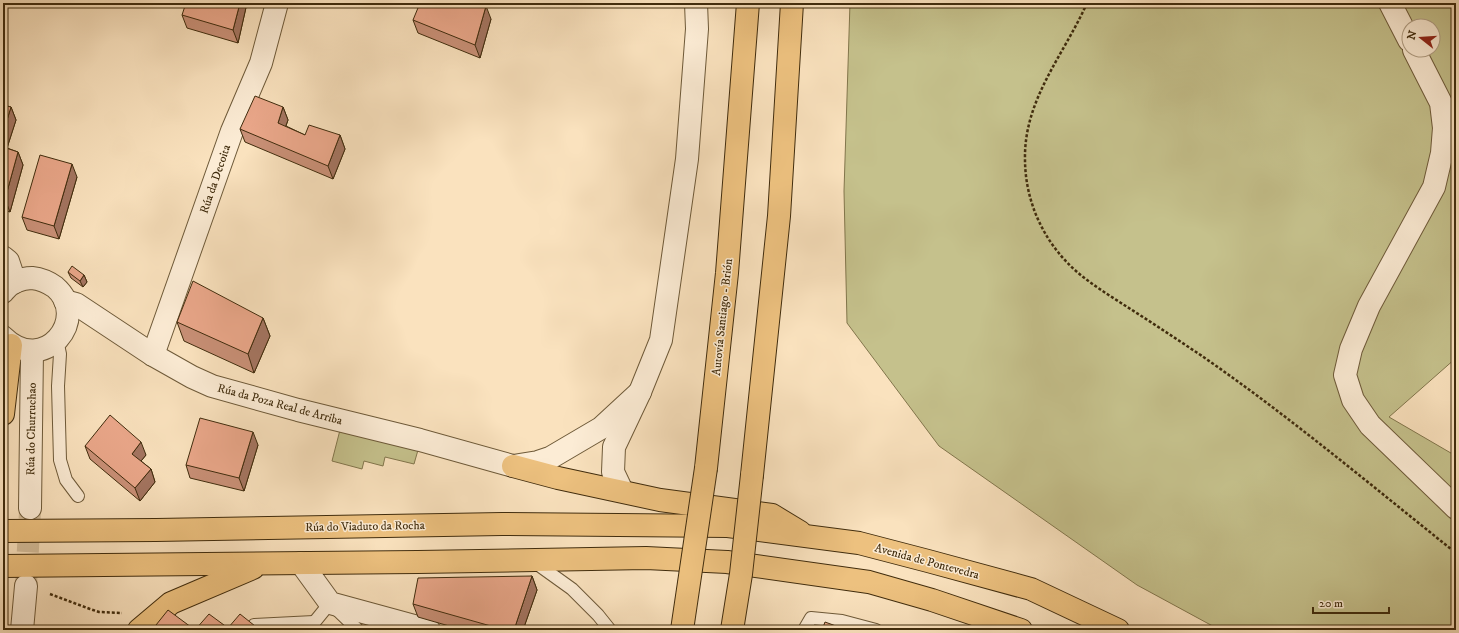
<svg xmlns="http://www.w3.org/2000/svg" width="1459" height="633" font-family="'IM FELL DW Pica',serif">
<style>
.green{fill:#c5c18c;stroke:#82764c;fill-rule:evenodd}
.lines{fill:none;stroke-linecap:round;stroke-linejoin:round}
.minor-tunnel{stroke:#d5be9b;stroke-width:22;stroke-dasharray:22 11;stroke-linecap:butt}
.service-casing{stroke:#6e5a39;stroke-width:14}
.minor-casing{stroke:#6e5a39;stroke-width:24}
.trunk-casing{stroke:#402c0d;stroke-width:24}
.motorway-casing{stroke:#402c0d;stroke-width:24}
.path{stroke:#402c0d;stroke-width:2.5;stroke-dasharray:3 2;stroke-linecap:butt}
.service{stroke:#fcecd5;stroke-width:12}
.minor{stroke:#fcecd5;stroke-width:22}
.trunk{stroke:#edc17f;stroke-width:22}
.motorway{stroke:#edc17f;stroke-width:22}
.motorway-bridge-casing{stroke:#402c0d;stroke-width:24;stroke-linecap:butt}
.motorway-bridge{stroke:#edc17f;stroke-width:22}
.wall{fill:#c99077;stroke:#402c0d}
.shaded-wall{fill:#a47561;stroke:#402c0d}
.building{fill:#eaa78a;stroke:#402c0d}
.labels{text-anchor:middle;stroke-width:3;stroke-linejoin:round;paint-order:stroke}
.street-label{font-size:12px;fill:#402c0d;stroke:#fcecd5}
</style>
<rect width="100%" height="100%" fill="#fae2be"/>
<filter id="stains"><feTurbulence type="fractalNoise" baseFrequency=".005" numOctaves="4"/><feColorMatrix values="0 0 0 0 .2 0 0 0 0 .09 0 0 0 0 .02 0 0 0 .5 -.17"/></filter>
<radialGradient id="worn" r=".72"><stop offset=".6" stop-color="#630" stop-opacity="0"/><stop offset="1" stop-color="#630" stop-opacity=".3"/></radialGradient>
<g class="green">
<path d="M 850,3 L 1456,3 L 1456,358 L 1389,417 L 1456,456 L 1456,630 L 1220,630 L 1137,585 L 939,446 L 847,323 L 844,191 ZM 1409,26 L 1433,26 L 1433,50 L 1409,50 Z"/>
<polygon points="340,430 418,450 414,464 385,457 383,466 364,461 362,469 332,461"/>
</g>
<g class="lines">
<polyline class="minor-tunnel" points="26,585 30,511"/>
<defs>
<g id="service">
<polyline points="57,340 60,354 58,386 60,460 66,480 78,496"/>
<polyline points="533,561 572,589 598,615 610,630"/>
<polyline points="254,625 314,622"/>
<polyline points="308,630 330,603 358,630"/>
<polyline points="804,630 811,618 842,621 876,630"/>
</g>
<g id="minor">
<polyline points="1390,3 1409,40"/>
<polyline points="1414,50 1441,103 1444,128 1442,153 1434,187 1369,306 1351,349 1345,375 1353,400 1370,425 1456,508"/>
<polyline points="3,257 8,261 15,282"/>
<path d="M 3,292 C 9,283 21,278 32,278 C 41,279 48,282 55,287 C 91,318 44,377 3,337"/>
<polyline points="65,301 76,304 153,355 192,377 212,386 298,410 420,440 513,466 538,462 550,458 601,428 640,392"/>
<polyline points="153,355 232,131 261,63 277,3"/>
<polyline points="622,491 613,472 614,447 640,392 661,340 687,159 697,29 696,3"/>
<polyline points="30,508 32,351"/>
<polyline points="301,563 330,603 429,630"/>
<polyline points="22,630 26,586"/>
</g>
<g id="trunk">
<polyline points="3,414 11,345"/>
<polyline points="513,466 558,478 660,500 772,515 800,532"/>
<polyline points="3,531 156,530 502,524 728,526 859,543 928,561 1031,589 1118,630"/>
<polyline points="3,566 418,562 646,558 727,562 869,582 932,600 1021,630"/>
<polyline points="139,630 171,603 253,568"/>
</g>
<g id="motorway">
<polyline points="706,468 727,273 748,3"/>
<polyline points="752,475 779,216 792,3"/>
</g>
</defs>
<use href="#service" class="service-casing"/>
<use href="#minor" class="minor-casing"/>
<use href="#trunk" class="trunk-casing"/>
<use href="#motorway" class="motorway-casing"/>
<g class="path">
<path d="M 1087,3 C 1064,55 1024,99 1025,159 C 1025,193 1037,226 1058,252 C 1075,274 1098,288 1121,303 C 1148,320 1175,338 1202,356 C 1290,417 1372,486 1456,553"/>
<polyline points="50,594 90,609 99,612 122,613"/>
</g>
<use href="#service" class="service"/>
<use href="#minor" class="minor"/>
<use href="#trunk" class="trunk"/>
<use href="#motorway" class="motorway"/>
<defs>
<g id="motorway-bridge">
<polyline points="682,630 706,468"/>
<polyline points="732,630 741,574 752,475"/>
</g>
</defs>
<use href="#motorway-bridge" class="motorway-bridge-casing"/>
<use href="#motorway-bridge" class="motorway-bridge"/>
</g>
<g class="wall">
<polygon points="247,3 238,43 187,28 182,15"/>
<polygon points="491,19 480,58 418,33 413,20"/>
<polygon points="3,105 11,107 16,120 7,148 18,152 23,165 10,212 3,210"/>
<polygon points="283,107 288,120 286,126 305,135 340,135 345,149 333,179 245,142 240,129"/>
<polygon points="77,177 59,239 27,230 22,217"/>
<polygon points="68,272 84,275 87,282 83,287 71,278"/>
<polygon points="263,318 270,336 254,373 184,341 177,322"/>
<polygon points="258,445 244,491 190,478 186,465"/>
<polygon points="85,446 146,455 141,461 151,469 155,482 140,501 90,459"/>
<polygon points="532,576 537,590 523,630 463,630 418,617 413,604"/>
</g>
<g class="shaded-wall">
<polygon points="240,3 247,3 238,43 233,30"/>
<polygon points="486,6 491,19 480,58 475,45"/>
<polygon points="11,107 16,120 4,157 3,153 3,133"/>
<polygon points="283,107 288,120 282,136 278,123"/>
<polygon points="340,135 345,149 333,179 328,166"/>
<polygon points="18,152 23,165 10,212 5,199"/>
<polygon points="72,164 77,177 59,239 54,226"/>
<polygon points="84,275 87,282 83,287 80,281"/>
<polygon points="263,318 270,336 254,373 248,354"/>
<polygon points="253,432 258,445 244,491 239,478"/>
<polygon points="141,442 146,455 136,467 132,454"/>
<polygon points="151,469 155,482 140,501 135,488"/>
<polygon points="532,576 537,590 523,630 514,630"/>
</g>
<g class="building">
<polygon points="186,3 240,3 233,30 182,15"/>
<polygon points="420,3 478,3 486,6 475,45 413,20"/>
<polygon points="255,96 283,107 278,123 305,135 309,125 340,135 328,166 240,129"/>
<polygon points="3,105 11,107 3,133"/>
<polygon points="3,147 18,152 5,199 3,198"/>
<polygon points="40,155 72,164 54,226 22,217"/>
<polygon points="72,266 84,275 80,281 68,272"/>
<polygon points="193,281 263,318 248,354 177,322"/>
<polygon points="110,415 141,442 132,454 151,469 135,488 85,446"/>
<polygon points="200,418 253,432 239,478 186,465"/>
<polygon points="532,576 514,630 505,630 413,604 418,578"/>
<polygon points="168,610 195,630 152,630"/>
<polygon points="209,614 228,628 240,614 260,630 195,630"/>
<polygon points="825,622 847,630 822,630"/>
</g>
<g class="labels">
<g class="street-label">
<text transform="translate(215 179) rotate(-71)" y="4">Rúa da Decoita</text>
<text transform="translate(722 317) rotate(-84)" y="4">Autovía Santiago - Brión</text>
<text transform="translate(280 404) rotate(15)" y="4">Rúa da Poza Real de Arriba</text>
<text transform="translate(31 429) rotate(-89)" y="4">Rúa do Churruchao</text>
<text transform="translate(365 526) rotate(-1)" y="4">Rúa do Viaduto da Rocha</text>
<text transform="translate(927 561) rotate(15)" y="4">Avenida de Pontevedra</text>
</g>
</g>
<rect width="1459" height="633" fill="none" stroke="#fae2be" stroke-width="16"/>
<rect x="4" y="4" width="1451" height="625" fill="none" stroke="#402c0d" stroke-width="2"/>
<rect x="8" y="8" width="1443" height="617" fill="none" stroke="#402c0d"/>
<g transform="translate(1421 38) rotate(287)"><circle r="19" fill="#fcecd5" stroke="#b19f85"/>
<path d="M0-3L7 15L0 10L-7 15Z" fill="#8f2418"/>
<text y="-6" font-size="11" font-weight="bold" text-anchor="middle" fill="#402c0d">N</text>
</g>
<path d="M1313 607v6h76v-6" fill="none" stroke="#402c0d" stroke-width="2"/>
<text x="1319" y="607" font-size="12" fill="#402c0d" stroke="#fcecd5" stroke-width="3" paint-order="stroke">20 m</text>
<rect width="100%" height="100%" filter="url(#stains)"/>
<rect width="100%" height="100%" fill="url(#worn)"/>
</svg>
